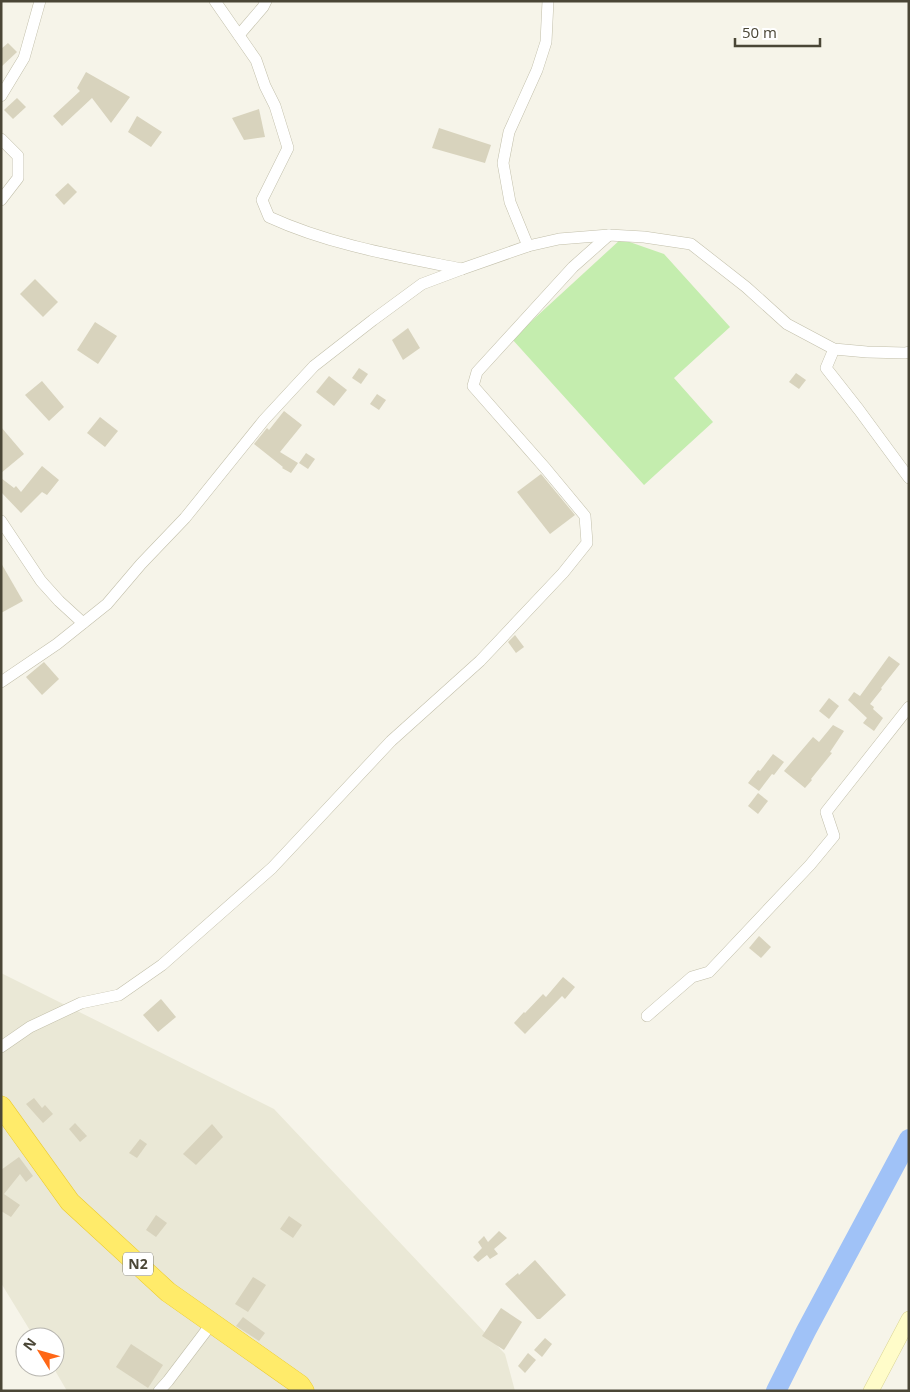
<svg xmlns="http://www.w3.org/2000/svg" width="910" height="1392" font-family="'Open Sans',sans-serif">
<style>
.residential{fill:#eae8d6}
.green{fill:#c4edae}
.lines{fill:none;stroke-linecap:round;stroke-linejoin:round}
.river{stroke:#a0c2f7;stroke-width:20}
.building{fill:#d8d3bd}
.street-casing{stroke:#c2bfaa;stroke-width:12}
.secondary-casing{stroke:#dad594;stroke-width:16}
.highway-casing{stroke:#eccb2d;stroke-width:21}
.street{stroke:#fff;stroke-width:11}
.secondary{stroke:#fffcc9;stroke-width:15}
.highway{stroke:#ffeb6a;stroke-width:20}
.labels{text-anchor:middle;stroke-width:5;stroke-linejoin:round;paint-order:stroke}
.shield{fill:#fff;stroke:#807e72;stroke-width:1}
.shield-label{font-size:14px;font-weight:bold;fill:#4a4636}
</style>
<rect width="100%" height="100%" fill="#f6f4e9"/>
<polygon class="residential" points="1,973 274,1109 505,1354 515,1391 67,1391 53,1367 55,1367 55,1337 34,1337 1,1283"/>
<polygon class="green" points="621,239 664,254 730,327 674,378 713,422 644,485 512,339"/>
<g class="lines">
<polyline class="river" points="776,1391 806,1331 909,1139"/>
</g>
<g class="building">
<polygon points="8,43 17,52 1,67 1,49"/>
<polygon points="86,72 130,97 111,123 92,98 62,126 53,116 80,91 77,88"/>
<polygon points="17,98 26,107 13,119 4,110"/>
<polygon points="259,109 265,137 244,140 232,118"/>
<polygon points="137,116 162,132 151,147 128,132"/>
<polygon points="439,128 491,145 485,163 432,148"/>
<polygon points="68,183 77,192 64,205 55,195"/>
<polygon points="35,279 58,302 43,317 20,294"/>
<polygon points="95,322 117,336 98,364 77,350"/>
<polygon points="408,328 420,348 403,360 392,340"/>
<polygon points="359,368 368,374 361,384 352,378"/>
<polygon points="796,373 806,380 799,389 789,382"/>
<polygon points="329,376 347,390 334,406 316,392"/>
<polygon points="42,381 64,407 49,421 25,395"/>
<polygon points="377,394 386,400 379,410 370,404"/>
<polygon points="284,411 302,425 280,452 298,463 291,473 282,468 283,467 254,444 267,428 269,430"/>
<polygon points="100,417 118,431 105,447 87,433"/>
<polygon points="1,427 24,454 1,473"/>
<polygon points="306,453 315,459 308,469 299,463"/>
<polygon points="42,466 59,480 47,495 42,492 21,513 1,492 1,478 14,488 16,486 21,492"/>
<polygon points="541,474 575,515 550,534 517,492"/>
<polygon points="1,563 23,601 1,613"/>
<polygon points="515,635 524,647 516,653 508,642"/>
<polygon points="889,656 900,664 881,688 882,689 870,704 874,707 873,709 883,718 874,731 863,723 867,718 848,700 854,692 860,696"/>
<polygon points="44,662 59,679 42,695 26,677"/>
<polygon points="829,698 839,706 829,719 819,711"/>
<polygon points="833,725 844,731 830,752 832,753 811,779 812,780 805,788 784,771 813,737 819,742"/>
<polygon points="773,754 784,762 774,775 772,774 759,791 748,783 758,770 760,771"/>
<polygon points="758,793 768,801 758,814 748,806"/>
<polygon points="759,936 771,947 761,958 749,948"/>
<polygon points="563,977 575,987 565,999 562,996 525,1034 514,1023 524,1012 525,1013 543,994 546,997"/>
<polygon points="161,999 176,1017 158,1032 143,1015"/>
<polygon points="34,1098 42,1108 45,1105 53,1114 43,1123 26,1104"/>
<polygon points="75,1123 87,1136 80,1142 69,1129"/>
<polygon points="212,1124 223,1137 196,1165 183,1154"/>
<polygon points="140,1139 147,1144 137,1158 129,1153"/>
<polygon points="19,1157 33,1176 26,1182 20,1174 4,1194 20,1205 11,1217 1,1211 1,1170"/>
<polygon points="156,1215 167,1223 156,1237 146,1230"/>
<polygon points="289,1216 302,1225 293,1238 280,1229"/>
<polygon points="499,1231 507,1238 494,1249 498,1254 490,1259 487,1255 478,1262 473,1257 482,1248 478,1242 484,1236 488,1242"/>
<polygon points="535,1260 566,1295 540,1319 537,1319 505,1284 518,1273 519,1275"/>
<polygon points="253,1277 266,1285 248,1312 235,1304"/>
<polygon points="501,1308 522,1322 504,1350 482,1336"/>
<polygon points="243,1317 265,1333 259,1341 236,1326"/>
<polygon points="545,1338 552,1344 542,1357 534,1350"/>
<polygon points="131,1344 163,1365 148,1388 116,1367"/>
<polygon points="528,1353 536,1360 525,1373 518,1366"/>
</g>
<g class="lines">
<defs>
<g id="street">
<path d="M 215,1 L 256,60 L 265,86 L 275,106 L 288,148 L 262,200 L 269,217 C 330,245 397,256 462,269"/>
<polyline points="239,35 263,7 266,1"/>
<polyline points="1,96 24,58 40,1"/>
<polyline points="1,139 18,156 18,178 1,200"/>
<polyline points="528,246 510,202 503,163 509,132 537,70 546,42 548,1"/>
<polyline points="834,349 826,368 859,410 909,478"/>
<polyline points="1,521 41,581 59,601 83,623"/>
<polyline points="1,682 57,644 107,604 141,564 185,518 264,420 314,366 373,320 422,284 462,269 528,246 559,239 609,235 644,237 691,244 746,287 787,324 834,349 867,352 905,353 909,352"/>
<polyline points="647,1016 692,977 709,972 810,865 834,836 826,812 909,707"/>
<polyline points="1,1047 30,1027 81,1003 119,995 162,965 272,868 391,741 480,661 563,573 587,543 585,516 546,469 473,386 477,372 573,267 609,235"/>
<polyline points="159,1391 168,1381 212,1323"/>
</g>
<polyline id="secondary" points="871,1391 909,1319"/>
<polyline id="highway" points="1,1106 70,1202 168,1292 300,1385 304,1391"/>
</defs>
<use href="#street" class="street-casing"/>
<use href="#secondary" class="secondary-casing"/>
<use href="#highway" class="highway-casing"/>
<use href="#street" class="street"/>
<use href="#secondary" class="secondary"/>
<use href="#highway" class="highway"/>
</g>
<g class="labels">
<rect class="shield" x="123" y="1252.5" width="30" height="23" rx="4"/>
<g class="shield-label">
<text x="138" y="1269">N2</text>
</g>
</g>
<rect width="910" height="1392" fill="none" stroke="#4a4636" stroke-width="5"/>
<g transform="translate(40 1352) rotate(307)"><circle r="24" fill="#ffffff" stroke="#b7b5af"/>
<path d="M0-4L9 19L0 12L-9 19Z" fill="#ff6716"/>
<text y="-8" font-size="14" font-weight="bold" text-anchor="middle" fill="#4a4636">N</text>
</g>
<path d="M735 38v8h85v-8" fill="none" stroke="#4a4636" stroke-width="2.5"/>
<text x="742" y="38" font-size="15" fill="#4a4636" stroke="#ffffff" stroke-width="4" paint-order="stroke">50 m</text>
</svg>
